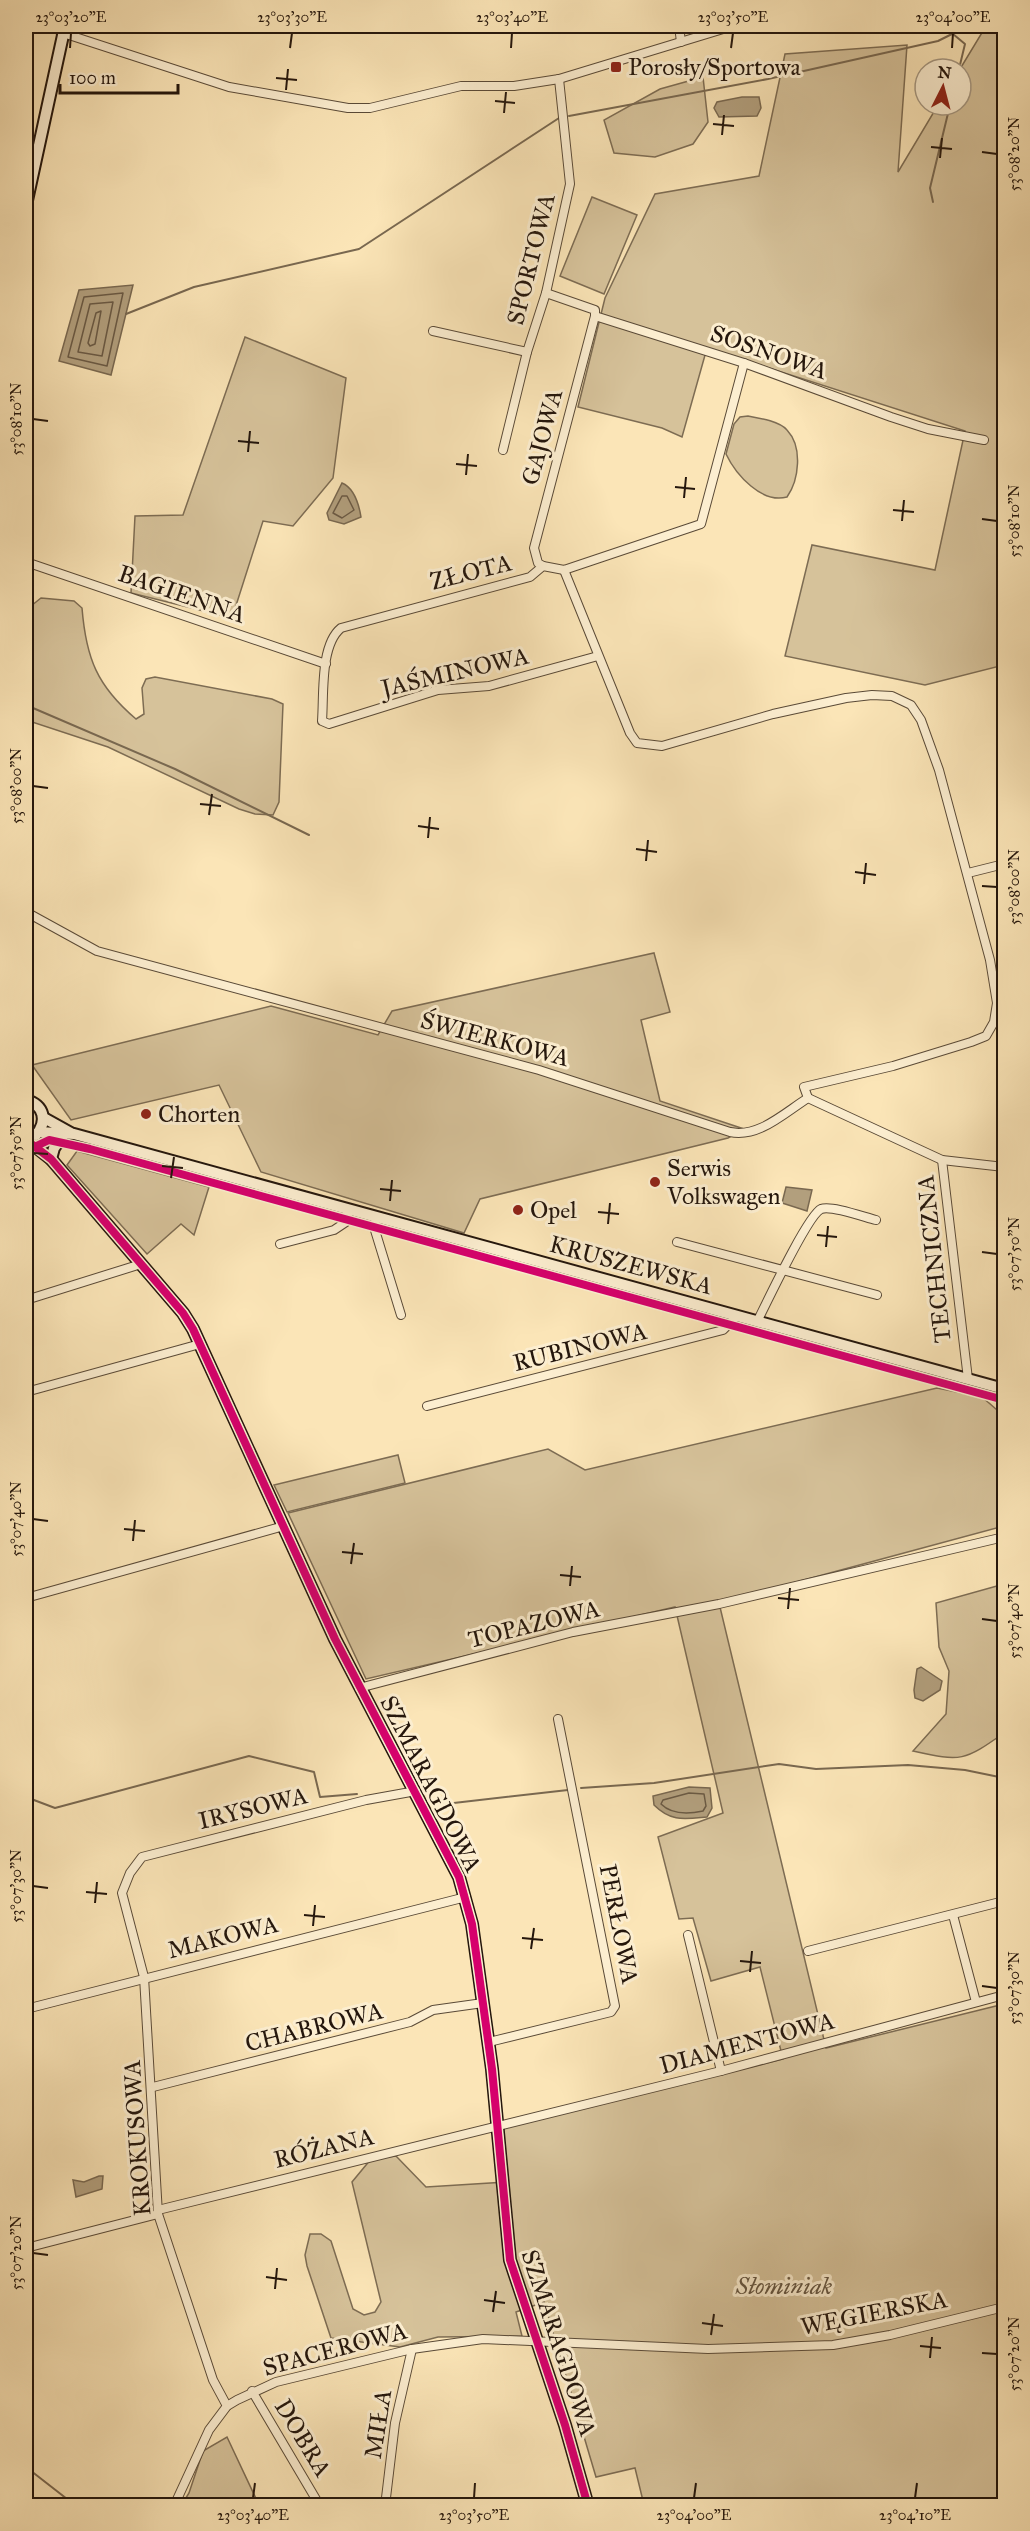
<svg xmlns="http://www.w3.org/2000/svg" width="1030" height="2531" font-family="'IM FELL Great Primer',serif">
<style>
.green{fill:#d6c29a;stroke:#7d6c53;stroke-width:1.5}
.water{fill:#b29f7d;stroke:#796850;stroke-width:1.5}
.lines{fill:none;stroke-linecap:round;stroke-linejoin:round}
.shore{stroke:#6b5a44;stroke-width:1.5}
.stream{stroke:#796850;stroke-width:2}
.street-casing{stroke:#5a4a37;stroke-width:10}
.secondary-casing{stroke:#24160c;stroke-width:14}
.street{stroke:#fceed0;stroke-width:8}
.secondary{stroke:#fceed0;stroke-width:10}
.cycleway-casing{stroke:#fceed0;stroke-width:11}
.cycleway{stroke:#d6006c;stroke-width:8}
.ticks{fill:none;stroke:#24160c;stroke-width:2}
.poi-dot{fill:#8f2418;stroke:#fceed0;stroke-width:2}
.labels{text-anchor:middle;stroke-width:6;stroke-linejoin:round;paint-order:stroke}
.poi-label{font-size:24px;fill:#24160c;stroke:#fceed0;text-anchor:start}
.street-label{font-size:24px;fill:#24160c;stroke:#fceed0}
.park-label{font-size:24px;font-style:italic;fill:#62523e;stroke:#fceed0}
.neatline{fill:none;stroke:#24160c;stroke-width:2}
.ticks-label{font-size:15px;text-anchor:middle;fill:#24160c}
</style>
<rect width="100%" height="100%" fill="#fbe5b7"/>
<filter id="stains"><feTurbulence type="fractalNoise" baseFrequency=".00333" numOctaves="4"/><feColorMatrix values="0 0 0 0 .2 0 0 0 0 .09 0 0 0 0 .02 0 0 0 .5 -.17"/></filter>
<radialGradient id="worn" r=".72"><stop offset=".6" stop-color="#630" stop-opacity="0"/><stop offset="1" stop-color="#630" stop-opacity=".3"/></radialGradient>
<g class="green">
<polygon points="986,26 1004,26 1004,665 925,685 785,656 812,545 935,570 965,431 707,348 682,437 662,428 578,407 605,298 655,194 759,176 785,54 907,45 898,172 938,105 961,105 960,69"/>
<polygon points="703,77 708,122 693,144 655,157 614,153 604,120 660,89"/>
<polygon points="592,197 637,215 604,294 560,276"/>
<polygon points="245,337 346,378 333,478 293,526 263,521 232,618 131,593 135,516 183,515"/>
<path d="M 748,416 C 759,418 779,421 787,430 C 803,447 799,480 787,497 C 762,504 736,475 726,454 L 734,424 L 740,417 Z"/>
<path d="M 41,598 L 74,601 L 82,608 C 86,658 97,686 136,719 L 144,714 L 142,688 L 146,679 L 155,677 L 272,699 L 283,704 L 279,802 L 273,815 L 255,814 L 239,809 L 108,747 L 26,720 L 26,610 Z"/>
<polygon points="654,953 670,1012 641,1020 660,1101 744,1129 728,1138 480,1199 464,1233 261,1172 219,1085 71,1120 32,1065 271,1006 378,1035 392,1011"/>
<polygon points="77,1151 209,1187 194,1235 181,1224 147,1254 67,1165"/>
<polygon points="937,1388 982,1397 1004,1416 1004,1526 719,1603 826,2048 1004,2004 1004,2505 644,2505 635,2468 596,2477 544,2302 516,2312 522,2336 438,2337 400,2347 331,2338 307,2266 305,2255 310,2234 321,2234 331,2241 353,2309 364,2315 375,2312 381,2302 352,2182 371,2159 396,2156 426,2187 506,2182 502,2128 783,2059 760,1967 711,1981 693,1918 679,1919 658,1837 723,1813 675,1607 366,1679 288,1513 548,1449 585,1470"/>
<polygon points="398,1455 405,1483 287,1512 274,1485"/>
<path d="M 1004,1584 L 1004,1733 C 964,1761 962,1762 913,1751 L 946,1714 L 949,1671 L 939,1647 L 936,1603 Z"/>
<polygon points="227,2437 259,2505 181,2506 189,2493 203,2451"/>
</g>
<g class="water">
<polygon points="742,97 759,97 761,108 757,116 719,117 714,108 717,102"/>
<polygon points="133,285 111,375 59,361 79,290"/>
<path d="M 342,483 C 354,488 359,505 361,517 L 344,524 L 329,520 L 327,513 Z"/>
<polygon points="786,1187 812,1190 807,1211 782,1203"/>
<polygon points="921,1667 942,1681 940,1690 923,1701 915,1698 914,1690 917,1669"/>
<path d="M 689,1787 L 710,1788 L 712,1808 L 707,1817 C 684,1819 671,1822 654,1805 L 653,1796 Z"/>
<polygon points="99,2176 103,2176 102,2189 76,2197 73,2180 84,2182"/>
</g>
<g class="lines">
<g class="shore">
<polygon points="123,293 107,366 68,357 84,297"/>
<polygon points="113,302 102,356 78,352 90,304"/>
<polygon points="101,311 95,344 90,346 88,343 96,313"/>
<polygon points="342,496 347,496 354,510 342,518 333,513"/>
<path d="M 689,1793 L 704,1794 L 706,1806 L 703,1811 C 689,1814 672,1815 661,1804 L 663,1800 Z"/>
</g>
<g class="stream">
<polyline points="953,34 965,44 959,69"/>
<polyline points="569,116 768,79 938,41 968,26"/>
<polyline points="933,202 930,188 950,105"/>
<polyline points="126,314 194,287 359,249 559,118"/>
<polyline points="26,705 175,769 309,835"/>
<polyline points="581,1788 654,1783 779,1764 816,1769 908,1765 965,1770 1004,1778"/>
<polyline points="26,1797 55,1808 249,1756 314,1772 320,1797 357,1794"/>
<polyline points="433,1802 445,1804 568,1790"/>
<polyline points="26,2467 76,2506"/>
</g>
<defs>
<g id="street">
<polyline points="50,26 69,35 229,87 348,108 370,108 461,86 514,86 559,79 733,26"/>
<polyline points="679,26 681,42"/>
<polyline points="546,293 595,310 595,316 744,363 891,417 928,429 984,440"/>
<polyline points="433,331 527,352 546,293 570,184 559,79"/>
<polyline points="503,450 527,352"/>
<polyline points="26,562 326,664"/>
<polyline points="543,566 538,563 534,548 595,316"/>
<polyline points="564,570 630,733 637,743 662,746 773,714 846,698 872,695 892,696 911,705 921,720 939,770 990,960 997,1003 994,1022 986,1036 971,1042 893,1066 804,1087 808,1098"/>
<path d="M 598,656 L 489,686 L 438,690 L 329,724 L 322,721 C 324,694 320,645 341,628 L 530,577 L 543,566 L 564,570 L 701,524 L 744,363"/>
<polyline points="968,873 1004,864"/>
<path d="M 26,912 L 97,951 L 539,1070 L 730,1132 C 759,1138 784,1113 808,1098 L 942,1160 L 1004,1167"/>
<polyline points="942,1160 968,1379"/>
<polyline points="376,1218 374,1227 401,1315"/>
<polyline points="677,1242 877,1295"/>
<polyline points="280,1244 334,1230 346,1222 349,1210"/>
<polyline points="26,1300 141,1264"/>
<path d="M 757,1322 C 766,1304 808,1215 821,1209 C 831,1205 864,1217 876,1220"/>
<polyline points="26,1392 200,1344"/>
<polyline points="427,1406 723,1330 737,1316"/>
<polyline points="26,1598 284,1526"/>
<polyline points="359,1688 573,1632 719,1604 1004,1537"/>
<polyline points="953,1915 976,2002"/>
<polyline points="688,1935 721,2071"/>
<polyline points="808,1951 1004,1901"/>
<polyline points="26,2009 466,1897"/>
<polyline points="489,2042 611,2012 615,2006 558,1719"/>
<polyline points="153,2087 410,2022 433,2010 483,2003"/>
<polyline points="158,2210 721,2071 1004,1995"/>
<polyline points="26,2248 158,2214"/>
<polyline points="252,2391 320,2506"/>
<polyline points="227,2406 213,2380 158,2214 144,1977 122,1893 130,1873 142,1857 366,1800 416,1791"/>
<polyline points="174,2506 209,2430 227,2406 237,2400 276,2382 412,2349 483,2339 708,2349 833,2345 890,2335 1004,2307"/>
<polyline points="385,2506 395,2423 412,2349"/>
</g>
<g id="secondary">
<polyline points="26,205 65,26"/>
<path d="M 26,1100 C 44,1105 48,1121 36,1135"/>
<polyline points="44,1118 71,1133"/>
<polyline points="39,1132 74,1134 1004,1389"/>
<polyline points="27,1140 51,1159 183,1313 193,1329 335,1639 459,1877 472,1924 492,2069 510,2260 565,2425 588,2506"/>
<polyline points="51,1159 54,1148 64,1134"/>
</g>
</defs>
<use href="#street" class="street-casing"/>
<use href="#secondary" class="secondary-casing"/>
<use href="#street" class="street"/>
<use href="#secondary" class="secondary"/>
<defs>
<g id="cycleway">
<polyline points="26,1140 51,1159 183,1313 193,1329 335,1639 459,1877 472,1924 492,2069 510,2260 565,2425 588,2506"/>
<polyline points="28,1150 49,1140 90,1149 1004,1400"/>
</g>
</defs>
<use href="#cycleway" class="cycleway-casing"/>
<use href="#cycleway" class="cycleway"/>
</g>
<path class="ticks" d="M 70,48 L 71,33M 290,48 L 292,33M 511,48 L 512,33M 731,48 L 733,33M 952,48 L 953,33M 276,78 L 297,80M 286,90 L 288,69M 495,101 L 515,103M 504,113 L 506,92M 713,124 L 734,126M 722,135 L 724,115M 931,147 L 952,149M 982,152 L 997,154M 940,158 L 942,138M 33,419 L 48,421M 238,441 L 259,443M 248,452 L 250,431M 456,464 L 477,466M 466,475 L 468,454M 675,487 L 695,489M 684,498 L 686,477M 893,510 L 914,512M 982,519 L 997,521M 902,521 L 904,500M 33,786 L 48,788M 200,804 L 221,806M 209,815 L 212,794M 418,826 L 439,829M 428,838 L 430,817M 636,849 L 657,852M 646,861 L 648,840M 855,872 L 876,875M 864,884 L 866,863M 982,886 L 997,887M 33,1153 L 48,1154M 162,1166 L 183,1168M 171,1178 L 174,1157M 380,1189 L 401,1191M 390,1201 L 392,1180M 598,1212 L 619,1214M 608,1224 L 610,1203M 817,1235 L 837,1237M 826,1247 L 828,1226M 982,1252 L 997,1254M 33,1519 L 48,1521M 124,1529 L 145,1531M 133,1541 L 135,1520M 342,1552 L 363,1554M 351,1564 L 354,1543M 560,1575 L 581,1577M 570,1586 L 572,1566M 778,1598 L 799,1600M 788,1609 L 790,1588M 982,1619 L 997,1621M 33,1886 L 48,1888M 86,1892 L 107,1894M 95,1903 L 97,1882M 304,1915 L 325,1917M 313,1926 L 315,1905M 522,1938 L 543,1940M 531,1949 L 534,1928M 740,1961 L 761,1963M 750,1972 L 752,1951M 982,1986 L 997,1988M 33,2253 L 48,2255M 266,2277 L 287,2280M 275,2289 L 277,2268M 484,2300 L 505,2303M 493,2312 L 496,2291M 702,2323 L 723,2326M 711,2335 L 714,2314M 920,2346 L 941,2348M 982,2353 L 997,2354M 930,2358 L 932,2337M 253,2498 L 255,2483M 474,2498 L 475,2483M 694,2498 L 696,2483M 915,2498 L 917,2483"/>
<g class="poi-dot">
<rect x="610" y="61" width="12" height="12" rx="3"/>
<circle cx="146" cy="1114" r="6"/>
<circle cx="655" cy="1182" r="6"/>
<circle cx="518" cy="1210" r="6"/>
</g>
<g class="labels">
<g class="poi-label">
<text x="628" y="75">Porosły/Sportowa</text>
<text x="158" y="1122">Chorten</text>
<text x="667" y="1176">Serwis<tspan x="667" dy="28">Volkswagen</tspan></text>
<text x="530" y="1218">Opel</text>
</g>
<g class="street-label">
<text transform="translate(531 259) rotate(-76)" y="8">SPORTOWA</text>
<text transform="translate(769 352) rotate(19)" y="8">SOSNOWA</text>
<text transform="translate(542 437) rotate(-75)" y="8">GAJOWA</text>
<text transform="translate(471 572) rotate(-14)" y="8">ZŁOTA</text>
<text transform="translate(182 594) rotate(19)" y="8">BAGIENNA</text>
<text transform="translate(455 672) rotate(-13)" y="8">JAŚMINOWA</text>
<text transform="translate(495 1039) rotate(15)" y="8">ŚWIERKOWA</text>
<text transform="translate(934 1259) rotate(-96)" y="8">TECHNICZNA</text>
<text transform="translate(631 1265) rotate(15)" y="8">KRUSZEWSKA</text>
<text transform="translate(580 1347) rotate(-14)" y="8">RUBINOWA</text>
<text transform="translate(534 1624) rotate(-14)" y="8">TOPAZOWA</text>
<text transform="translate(431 1784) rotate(63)" y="8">SZMARAGDOWA</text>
<text transform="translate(253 1808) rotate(-14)" y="8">IRYSOWA</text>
<text transform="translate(619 1924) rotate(79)" y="8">PERŁOWA</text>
<text transform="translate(223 1937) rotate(-14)" y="8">MAKOWA</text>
<text transform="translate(314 2027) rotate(-14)" y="8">CHABROWA</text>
<text transform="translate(747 2043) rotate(-15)" y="8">DIAMENTOWA</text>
<text transform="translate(137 2138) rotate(-94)" y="8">KROKUSOWA</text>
<text transform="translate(324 2148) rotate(-14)" y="8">RÓŻANA</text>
<text transform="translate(874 2313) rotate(-11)" y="8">WĘGIERSKA</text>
<text transform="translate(559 2343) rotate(72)" y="8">SZMARAGDOWA</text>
<text transform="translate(335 2349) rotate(-15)" y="8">SPACEROWA</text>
<text transform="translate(378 2424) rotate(-81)" y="8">MIŁA</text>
<text transform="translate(303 2438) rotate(59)" y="8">DOBRA</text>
</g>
<g class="park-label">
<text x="784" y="2294">Słominiak</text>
</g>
</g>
<rect width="1030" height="2531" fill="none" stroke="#fbe5b7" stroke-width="66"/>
<g transform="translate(943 87) rotate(6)"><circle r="28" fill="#fceed0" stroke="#a69882" stroke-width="1.5"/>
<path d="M0-4.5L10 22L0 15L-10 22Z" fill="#8f2418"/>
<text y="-9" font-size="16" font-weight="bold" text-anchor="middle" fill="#24160c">N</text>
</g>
<path d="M60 84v9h118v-9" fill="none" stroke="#24160c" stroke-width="3"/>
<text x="69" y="84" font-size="18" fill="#24160c" stroke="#fceed0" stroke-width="4.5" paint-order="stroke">100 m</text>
<rect x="33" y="33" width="964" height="2465" class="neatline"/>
<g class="ticks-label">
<text x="71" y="22">23°03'20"E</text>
<text x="292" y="22">23°03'30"E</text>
<text x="512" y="22">23°03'40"E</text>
<text x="733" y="22">23°03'50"E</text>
<text x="953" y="22">23°04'00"E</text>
<text transform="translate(1014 154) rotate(-90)" y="5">53°08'20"N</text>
<text transform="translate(16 419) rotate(-90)" y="5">53°08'10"N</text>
<text transform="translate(1014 521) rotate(-90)" y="5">53°08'10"N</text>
<text transform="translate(16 786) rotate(-90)" y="5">53°08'00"N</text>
<text transform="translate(1014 887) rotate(-90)" y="5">53°08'00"N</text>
<text transform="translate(16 1153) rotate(-90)" y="5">53°07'50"N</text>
<text transform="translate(1014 1254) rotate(-90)" y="5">53°07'50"N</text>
<text transform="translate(16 1519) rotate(-90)" y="5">53°07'40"N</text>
<text transform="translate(1014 1621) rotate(-90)" y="5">53°07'40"N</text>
<text transform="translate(16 1886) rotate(-90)" y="5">53°07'30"N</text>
<text transform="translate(1014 1988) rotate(-90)" y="5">53°07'30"N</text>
<text transform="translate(16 2253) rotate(-90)" y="5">53°07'20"N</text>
<text transform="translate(1014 2354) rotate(-90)" y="5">53°07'20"N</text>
<text x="253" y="2520">23°03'40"E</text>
<text x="474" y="2520">23°03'50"E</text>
<text x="694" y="2520">23°04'00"E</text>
<text x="915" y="2520">23°04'10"E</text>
</g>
<rect width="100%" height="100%" filter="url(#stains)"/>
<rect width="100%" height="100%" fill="url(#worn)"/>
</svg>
